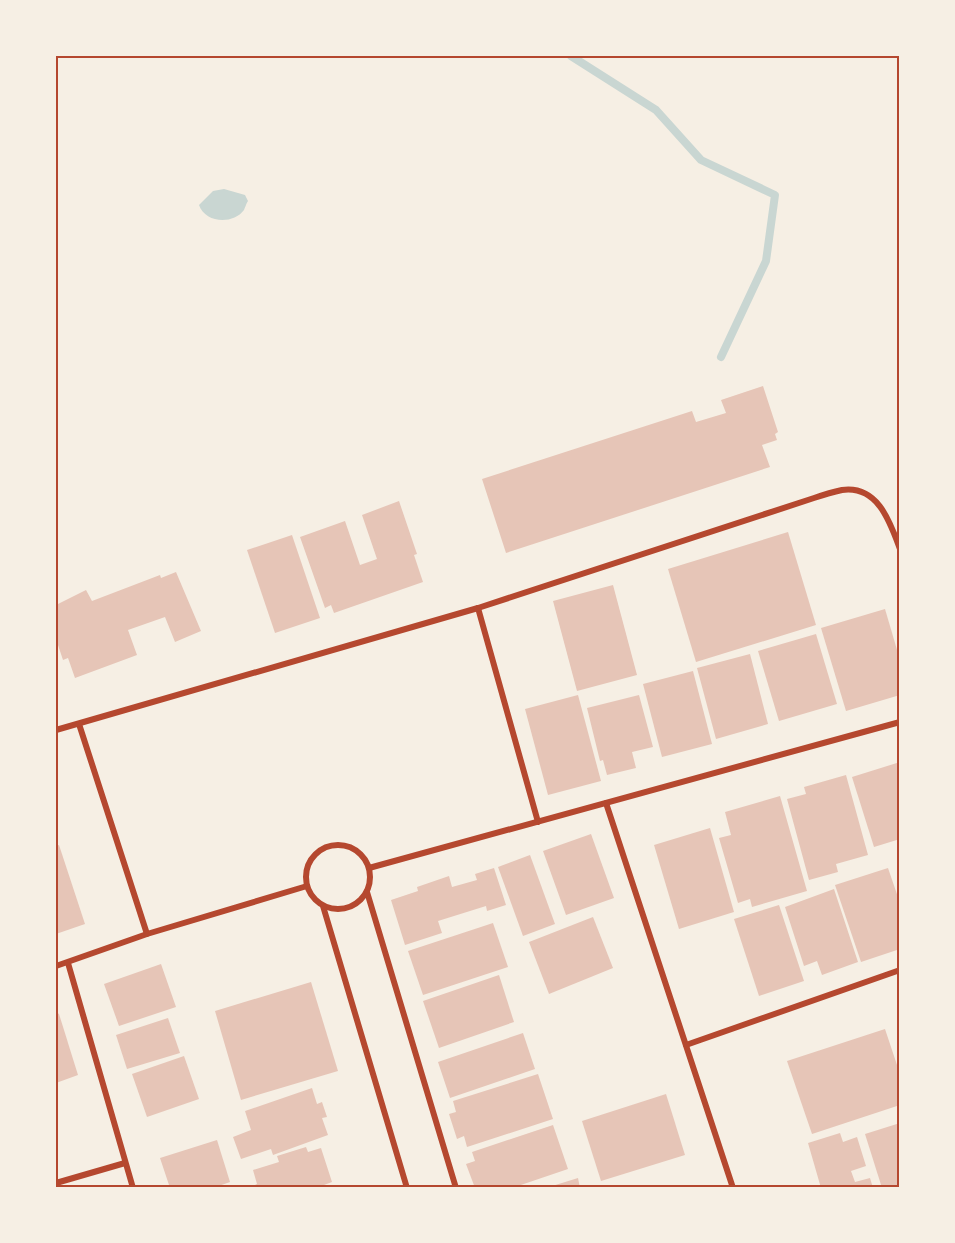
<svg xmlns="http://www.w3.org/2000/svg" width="955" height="1243" font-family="Raleway,sans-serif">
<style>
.water{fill:#c9d6d2}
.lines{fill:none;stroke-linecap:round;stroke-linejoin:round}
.stream{stroke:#c9d6d2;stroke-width:8}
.building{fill:#e6c5b7}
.minor{stroke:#b5482f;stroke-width:6}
.neatline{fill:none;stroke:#b5482f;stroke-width:2}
</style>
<rect width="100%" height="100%" fill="#f6efe4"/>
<path class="water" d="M 224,189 L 245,195 L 248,201 C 247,202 244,210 244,210 C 233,225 205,223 199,205 L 213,191 Z"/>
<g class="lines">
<polyline class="stream" points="571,56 656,110 701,160 775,195 766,261 721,357"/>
</g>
<g class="building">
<polygon points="763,386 778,432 775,434 777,440 762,445 770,467 506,553 482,479 692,411 696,422 726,413 721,400"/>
<polygon points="399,501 417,554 414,555 423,582 334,613 331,605 325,608 300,537 345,521 360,565 377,559 362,515"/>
<polygon points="788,532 816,625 696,662 668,569"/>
<polygon points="292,535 320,618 275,633 247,550"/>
<polygon points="176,572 201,631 175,642 165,617 128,630 137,655 75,678 68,658 63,660 56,639 56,605 86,590 92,601 160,575 161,578"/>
<polygon points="613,585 637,675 577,691 553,601"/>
<polygon points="885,609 900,660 900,695 846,711 821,628"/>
<polygon points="816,634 837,704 779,721 758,651"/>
<polygon points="750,654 768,724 716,739 697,668"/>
<polygon points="693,671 712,744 662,757 643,684"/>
<polygon points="578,695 601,781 548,795 525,709"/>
<polygon points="639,695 653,747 632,752 636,768 607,775 603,760 600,761 587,708"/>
<polygon points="900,762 900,839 874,847 852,777"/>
<polygon points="846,775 868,855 836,864 838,872 809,880 787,799 806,794 804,787"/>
<polygon points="780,796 807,891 752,907 750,899 738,903 719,838 731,835 725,812"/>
<polygon points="710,828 734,912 679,929 654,845"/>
<polygon points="591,834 614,898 566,915 543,851"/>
<polygon points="59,845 85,924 56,934 56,846"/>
<polygon points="530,855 555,924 523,936 498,867"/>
<polygon points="494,868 506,905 487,911 486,906 438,921 442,933 405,945 391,900 418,891 417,887 449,876 452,887 477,880 475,874"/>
<polygon points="888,868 900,903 900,949 861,962 835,885"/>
<polygon points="834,889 858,962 822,975 817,961 804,966 785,907"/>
<polygon points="779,905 804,981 759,996 734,919"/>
<polygon points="593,917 613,968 549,994 529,942"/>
<polygon points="493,923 508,967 423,995 408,951"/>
<polygon points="161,964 176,1007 119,1026 104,984"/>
<polygon points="499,975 514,1022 439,1048 423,1001"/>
<polygon points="311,982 338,1071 241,1100 215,1011"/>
<polygon points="56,1012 59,1014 78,1075 56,1083"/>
<polygon points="168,1018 180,1053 127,1069 116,1035"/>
<polygon points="885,1029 900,1074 900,1105 812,1134 787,1061"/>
<polygon points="523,1033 535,1069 450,1098 438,1062"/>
<polygon points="184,1056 199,1099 147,1117 132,1074"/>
<polygon points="538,1074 553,1119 467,1147 464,1136 457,1139 449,1114 456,1112 453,1101"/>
<polygon points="312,1088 317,1104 322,1102 327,1117 322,1118 328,1135 273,1155 271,1149 241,1159 233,1137 251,1130 245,1111"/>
<polygon points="666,1094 685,1155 601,1181 582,1121"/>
<polygon points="900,1123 900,1188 882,1188 865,1134"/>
<polygon points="553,1125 568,1169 512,1188 475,1188 466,1164 475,1161 472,1152"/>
<polygon points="840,1133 843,1142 857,1137 866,1166 851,1171 855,1182 870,1178 873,1188 821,1188 808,1143"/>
<polygon points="217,1140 230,1182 213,1188 170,1188 160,1158"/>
<polygon points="306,1147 308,1152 321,1148 332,1182 316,1188 249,1188 257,1184 253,1170 279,1162 277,1156"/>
<polygon points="578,1178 580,1188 549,1188 549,1187"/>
</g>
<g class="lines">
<g class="minor">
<polyline points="478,608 538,822"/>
<polyline points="79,724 147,934"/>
<path d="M 56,730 L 478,608 L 814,498 C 823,495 833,492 842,490 C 878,485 890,522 900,549"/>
<polyline points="606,803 733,1188"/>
<circle cx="338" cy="877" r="32"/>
<polyline points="369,868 900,722"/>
<polyline points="367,892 456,1188"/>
<polyline points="323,906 407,1188"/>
<polyline points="68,963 133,1188"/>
<polyline points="56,966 147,934 307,886"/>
<polyline points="686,1045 900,970"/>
<polyline points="56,1183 125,1163"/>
</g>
</g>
<rect width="955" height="1243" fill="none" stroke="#f6efe4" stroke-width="114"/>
<rect x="57" y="57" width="841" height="1129" class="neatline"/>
</svg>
